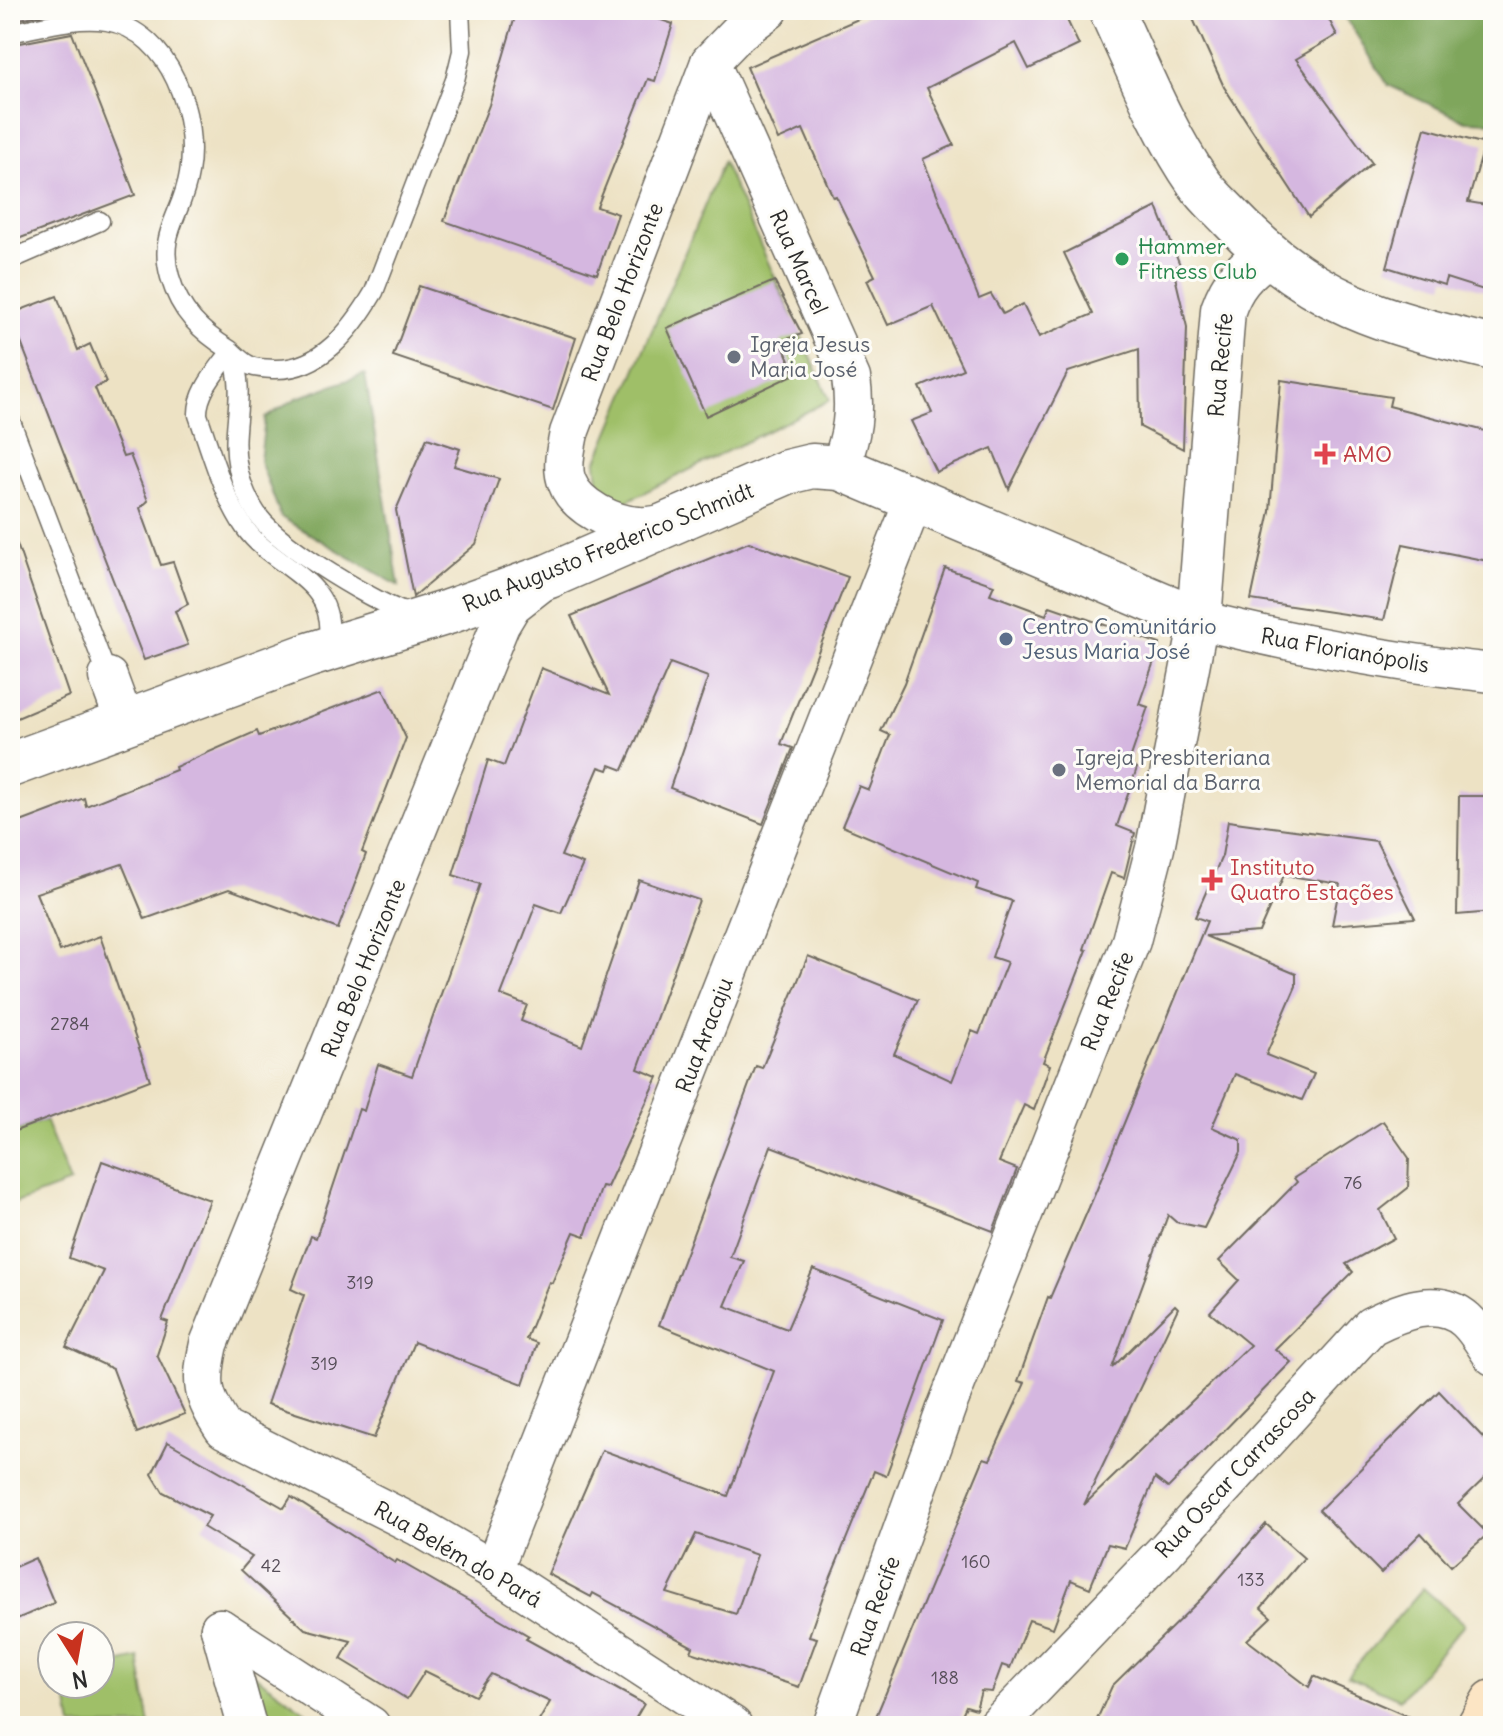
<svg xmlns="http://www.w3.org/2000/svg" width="1503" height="1736" font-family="Delius,sans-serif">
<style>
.green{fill:#9fbf68;stroke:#65754a;stroke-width:2}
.forest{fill:#7fa65c;stroke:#556844;stroke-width:2}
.building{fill:#d5b7e0;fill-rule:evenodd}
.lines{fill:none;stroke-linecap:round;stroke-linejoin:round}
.service-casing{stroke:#6f6b61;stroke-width:21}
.minor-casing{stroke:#6f6b61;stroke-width:41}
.tertiary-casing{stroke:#6f6b61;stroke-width:47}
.secondary-casing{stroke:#6f6b61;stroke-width:47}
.service{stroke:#fff;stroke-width:18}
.minor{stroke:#fff;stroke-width:38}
.tertiary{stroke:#fff;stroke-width:44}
.secondary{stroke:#fce5c4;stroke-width:44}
.leisure-dot{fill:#2e9e5b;stroke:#fdfcf7;stroke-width:3}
.worship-dot{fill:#6b7280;stroke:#fdfcf7;stroke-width:3}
.health-dot{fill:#e0444e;stroke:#fdfcf7;stroke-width:3}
.service-dot{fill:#5c6f8a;stroke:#fdfcf7;stroke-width:3}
.labels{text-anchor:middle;stroke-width:6;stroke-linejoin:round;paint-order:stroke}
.number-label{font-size:18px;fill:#564e58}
.leisure-label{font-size:22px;fill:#27864d;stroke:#fdfcf7;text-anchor:start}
.street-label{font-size:22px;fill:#2b2b2b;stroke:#fdfcf7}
.worship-label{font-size:22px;fill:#5b616d;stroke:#fdfcf7;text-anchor:start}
.health-label{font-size:22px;fill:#be3a42;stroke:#fdfcf7;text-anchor:start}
.service-label{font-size:22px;fill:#4e5e75;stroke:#fdfcf7;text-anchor:start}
</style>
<rect width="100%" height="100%" fill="#fdfcf7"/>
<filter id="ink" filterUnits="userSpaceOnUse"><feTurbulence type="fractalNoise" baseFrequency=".0125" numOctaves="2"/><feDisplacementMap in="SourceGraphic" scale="16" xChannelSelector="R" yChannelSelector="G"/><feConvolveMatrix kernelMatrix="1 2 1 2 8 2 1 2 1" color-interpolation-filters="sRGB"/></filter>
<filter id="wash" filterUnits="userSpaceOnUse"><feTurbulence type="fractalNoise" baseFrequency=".006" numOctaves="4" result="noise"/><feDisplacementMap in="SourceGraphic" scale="32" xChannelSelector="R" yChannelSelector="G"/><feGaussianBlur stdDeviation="1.8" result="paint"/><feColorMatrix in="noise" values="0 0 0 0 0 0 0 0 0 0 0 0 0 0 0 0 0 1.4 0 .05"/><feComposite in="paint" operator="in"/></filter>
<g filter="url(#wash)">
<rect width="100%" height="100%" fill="#ede2c4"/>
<g class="green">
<polygon points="723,162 830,400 615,507 599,489 596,463"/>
<polygon points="45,1120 70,1183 10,1205 10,1133"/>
<polygon points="1423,1588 1464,1624 1400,1699 1347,1676"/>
<polygon points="139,1658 150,1726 72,1726 65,1684 100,1684 100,1667"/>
<polygon points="249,1671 325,1726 269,1726"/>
</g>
<g class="forest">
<polygon points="1341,10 1493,10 1493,122 1466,121 1388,85"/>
<polygon points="365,374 399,586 281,517 260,461 265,418 297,398"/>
</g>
<g id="blocks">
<g class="building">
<polygon points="10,10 63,10 10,21"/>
<polygon points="517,10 632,10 673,24 655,81 648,79 597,207 618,214 597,274 444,221 489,105"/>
<polygon points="879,10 1082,10 1066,18 1079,45 1029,69 1016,43 927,88 954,145 923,159 979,299 991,294 1003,314 1023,304 1039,337 1093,314 1064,253 1157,207 1180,265 1173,268 1187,327 1183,449 1140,427 1139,349 1068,372 1009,489 992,448 936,472 911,421 932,413 920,387 963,369 933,306 888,325 867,280 875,276 836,196 833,197 803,129 778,140 747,67"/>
<polygon points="1189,10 1324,10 1337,35 1296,59 1372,163 1309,217 1224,87"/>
<polygon points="72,33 135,195 10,242 10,45"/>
<polygon points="1425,128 1485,144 1468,202 1493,206 1493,293 1446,278 1444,285 1387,267"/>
<polygon points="774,281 802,334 781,341 795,374 706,416 667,328"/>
<polygon points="419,286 576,338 553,410 393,356"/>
<polygon points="57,296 78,350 90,344 106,382 95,388 123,457 130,455 148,501 140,508 161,565 173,562 188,604 175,611 188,645 144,660 10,314"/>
<polygon points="1281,380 1391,397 1389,406 1493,433 1493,562 1403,544 1384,620 1251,600 1270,511"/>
<polygon points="427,438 460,449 454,466 499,479 476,544 413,597 396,510"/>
<polygon points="749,542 848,577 781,744 793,748 763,824 670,788 708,677 670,663 623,770 610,765 608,770 599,767 561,856 583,864 561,913 536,904 501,995 527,1005 521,1021 582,1046 639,880 699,900 638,1069 658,1077 607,1187 602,1186 585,1236 574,1232 552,1283 549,1282 526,1339 537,1343 523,1384 414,1342 374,1438 267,1404 304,1295 291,1289 311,1236 316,1238 359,1109 364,1111 378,1064 412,1076 480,884 453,875 488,760 504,766 541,668 609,695 571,616"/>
<polygon points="17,544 69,696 10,721 10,545"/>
<path d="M 945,568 L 994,585 L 990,594 L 1046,615 L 1050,606 L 1160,644 L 1139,704 L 1148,707 L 1128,765 L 1137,768 L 1117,826 L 1135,833 L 1124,878 L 1111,873 L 1084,949 L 1087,950 L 1043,1062 L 1050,1065 L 1034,1110 L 1024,1105 L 999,1162 L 1017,1169 L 993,1231 L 771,1146 L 730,1257 L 744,1261 L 725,1306 L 787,1329 L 813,1269 L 943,1320 L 886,1476 L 874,1471 L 823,1596 L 809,1636 L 817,1638 L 799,1687 L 691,1652 L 693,1647 L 593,1593 L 591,1597 L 548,1574 L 602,1450 L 728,1496 L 774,1371 L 659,1325 L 756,1066 L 762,1068 L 808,956 L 918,1000 L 894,1054 L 952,1081 L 972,1031 L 979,1034 L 1007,962 L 992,957 L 1012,901 L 976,889 L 978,883 L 842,826 L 859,786 L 869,790 L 890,735 L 881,731 L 904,683 ZM 696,1534 L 757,1555 L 736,1614 L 667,1593 Z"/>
<polygon points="383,689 406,738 362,852 366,854 338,929 229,889 145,919 122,864 36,893 60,951 100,936 150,1080 10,1133 10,826 84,798 86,806 176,770 175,767 257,731 259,736"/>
<polygon points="1459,796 1493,796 1493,912 1457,915"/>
<polygon points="1228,821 1376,841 1415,918 1332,925 1340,884 1284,875 1259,932 1205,936 1296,974 1296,986 1266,1055 1314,1074 1302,1100 1235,1074 1212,1127 1241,1140 1241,1152 1204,1228 1176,1222 1168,1215 1112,1368 1175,1305 1178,1308 1084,1505 1250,1345 1210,1312 1239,1280 1219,1261 1297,1182 1294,1178 1383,1121 1409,1158 1408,1188 1380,1210 1394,1238 1346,1264 1353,1272 1275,1349 1291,1362 1168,1488 1155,1478 1125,1548 1108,1544 1090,1588 1071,1580 1053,1628 1029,1620 1010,1668 1002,1665 992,1692 981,1691 976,1709 966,1706 958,1723 947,1720 945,1726 872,1726 984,1458 990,1460 1025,1383 1018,1381 1048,1297 1050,1298 1097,1189 1207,921 1195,917 1222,856"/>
<polygon points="102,1161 210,1200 162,1320 168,1322 157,1355 185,1414 137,1433 113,1369 66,1347 104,1271 69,1258"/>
<polygon points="1439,1391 1493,1448 1493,1470 1458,1504 1488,1534 1451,1566 1421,1533 1381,1573 1319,1510"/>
<polygon points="168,1442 284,1508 291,1497 395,1563 397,1560 469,1601 529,1636 526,1639 644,1704 631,1726 536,1726 550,1702 491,1674 475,1696 425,1671 407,1699 341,1659 351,1641 305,1629 241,1570 252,1557 203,1527 210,1516 163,1492 152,1474"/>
<polygon points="1266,1524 1304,1558 1261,1608 1271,1617 1247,1640 1309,1687 1314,1676 1430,1726 1094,1726 1112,1686 1205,1595"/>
<polygon points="35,1558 54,1603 10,1622 10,1569"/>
</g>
</g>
</g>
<g filter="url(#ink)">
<use href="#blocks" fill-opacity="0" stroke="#6f6b61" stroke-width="2"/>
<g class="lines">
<defs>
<g id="service">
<path d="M 10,33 C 41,27 75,16 107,21 C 171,32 199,117 189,173 C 183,214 157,232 170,277 C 180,312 201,332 230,350 C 236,355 242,362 249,365 C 255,369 266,368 273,369 C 321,371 352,329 374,292 L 455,80 L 462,51 L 460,10"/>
<polyline points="10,260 100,221"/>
<path d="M 231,351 C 218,370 197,391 198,415 C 211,452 223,496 245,528 C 275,570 336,578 329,639 L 322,645"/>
<path d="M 232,354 C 248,397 229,427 238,468 C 241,484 250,505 260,518 C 281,546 380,607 414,615"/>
<polyline points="10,419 108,677"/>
</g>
<g id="minor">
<path d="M 710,62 L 851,378 C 856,412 852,435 840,468"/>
<path d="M 670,523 C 660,524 648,527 639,526 C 614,525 576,507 567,482 C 561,468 566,448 569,433 L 710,62 L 739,32 L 769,10"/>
<path d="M 544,580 L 512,605 L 500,625 L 209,1344 C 200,1384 202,1396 224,1429 L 419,1527 L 493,1570 L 733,1726"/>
<polyline points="108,677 125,723"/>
<polyline points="493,1570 914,500"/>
<polyline points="220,1628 371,1726"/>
<polyline points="220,1628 247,1726"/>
<path d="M 832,1726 L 947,1406 L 1131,941 L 1155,848 L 1199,620 C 1296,644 1393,663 1493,673"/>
<path d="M 997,1726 L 1166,1550 L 1371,1326 C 1399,1312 1438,1295 1466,1320 C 1477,1330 1485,1345 1493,1356"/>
</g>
<g id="tertiary">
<path d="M 1111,10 C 1138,68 1162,130 1199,183 C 1208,196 1221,207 1232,219 C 1311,303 1384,322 1493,348"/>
<path d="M 10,765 L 309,655 L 448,612 L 549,576 L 787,472 L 812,466 L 840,468 L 1199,620 L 1223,310 C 1232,284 1244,271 1266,255"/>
</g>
<polyline id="secondary" points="1479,1726 1493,1702"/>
</defs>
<use href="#service" class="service-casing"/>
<use href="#minor" class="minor-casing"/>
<use href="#tertiary" class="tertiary-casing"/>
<use href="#secondary" class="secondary-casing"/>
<use href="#service" class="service"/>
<use href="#minor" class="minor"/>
<use href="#tertiary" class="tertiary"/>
<use href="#secondary" class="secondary"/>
</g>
</g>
<circle class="leisure-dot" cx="1122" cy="259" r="8"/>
<g class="worship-dot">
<circle cx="734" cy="357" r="8"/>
<circle cx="1059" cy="770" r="8"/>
</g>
<g class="health-dot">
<path d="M1321 442h8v8h8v8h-8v8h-8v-8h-8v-8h8z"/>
<path d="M1208 868h8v8h8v8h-8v8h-8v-8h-8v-8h8z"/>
</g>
<circle class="service-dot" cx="1006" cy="639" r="8"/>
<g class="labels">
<g class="number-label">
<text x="70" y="1030">2784</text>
<text x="1353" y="1189">76</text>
<text x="360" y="1289">319</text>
<text x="324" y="1370">319</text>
<text x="976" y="1568">160</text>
<text x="271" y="1572">42</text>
<text x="1251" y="1586">133</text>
<text x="945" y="1684">188</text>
</g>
<g class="leisure-label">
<text x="1138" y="254">Hammer<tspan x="1138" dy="25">Fitness Club</tspan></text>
</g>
<g class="street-label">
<text transform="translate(799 262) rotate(66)" y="8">Rua Marcel</text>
<text transform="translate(622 292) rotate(-69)" y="8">Rua Belo Horizonte</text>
<text transform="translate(1220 365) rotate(-85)" y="8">Rua Recife</text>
<text transform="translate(608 547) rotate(-22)" y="8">Rua Augusto Frederico Schmidt</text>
<text transform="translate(1345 650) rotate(10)" y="8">Rua Florianópolis</text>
<text transform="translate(363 968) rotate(-68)" y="8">Rua Belo Horizonte</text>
<text transform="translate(1107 1001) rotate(-68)" y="8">Rua Recife</text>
<text transform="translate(704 1035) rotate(-69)" y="8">Rua Aracaju</text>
<text transform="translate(1235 1473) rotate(-47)" y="8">Rua Oscar Carrascosa</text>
<text transform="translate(458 1554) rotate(30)" y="8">Rua Belém do Pará</text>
<text transform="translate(875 1606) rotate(-70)" y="8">Rua Recife</text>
</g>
<g class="worship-label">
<text x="750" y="352">Igreja Jesus<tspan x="750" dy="25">Maria José</tspan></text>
<text x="1075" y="765">Igreja Presbiteriana<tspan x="1075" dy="25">Memorial da Barra</tspan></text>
</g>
<g class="health-label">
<text x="1343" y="462">AMO</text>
<text x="1230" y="875">Instituto<tspan x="1230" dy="25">Quatro Estações</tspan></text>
</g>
<g class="service-label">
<text x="1022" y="634">Centro Comunitário<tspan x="1022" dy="25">Jesus Maria José</tspan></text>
</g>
</g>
<rect width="1503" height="1736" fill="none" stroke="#fdfcf7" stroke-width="40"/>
<g transform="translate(76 1660) rotate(169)"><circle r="38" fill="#fdfcf7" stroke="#a9a8a5" stroke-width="2"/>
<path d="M0-6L14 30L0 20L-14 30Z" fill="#c8321e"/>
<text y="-12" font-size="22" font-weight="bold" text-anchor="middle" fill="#2b2b2b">N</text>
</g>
</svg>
